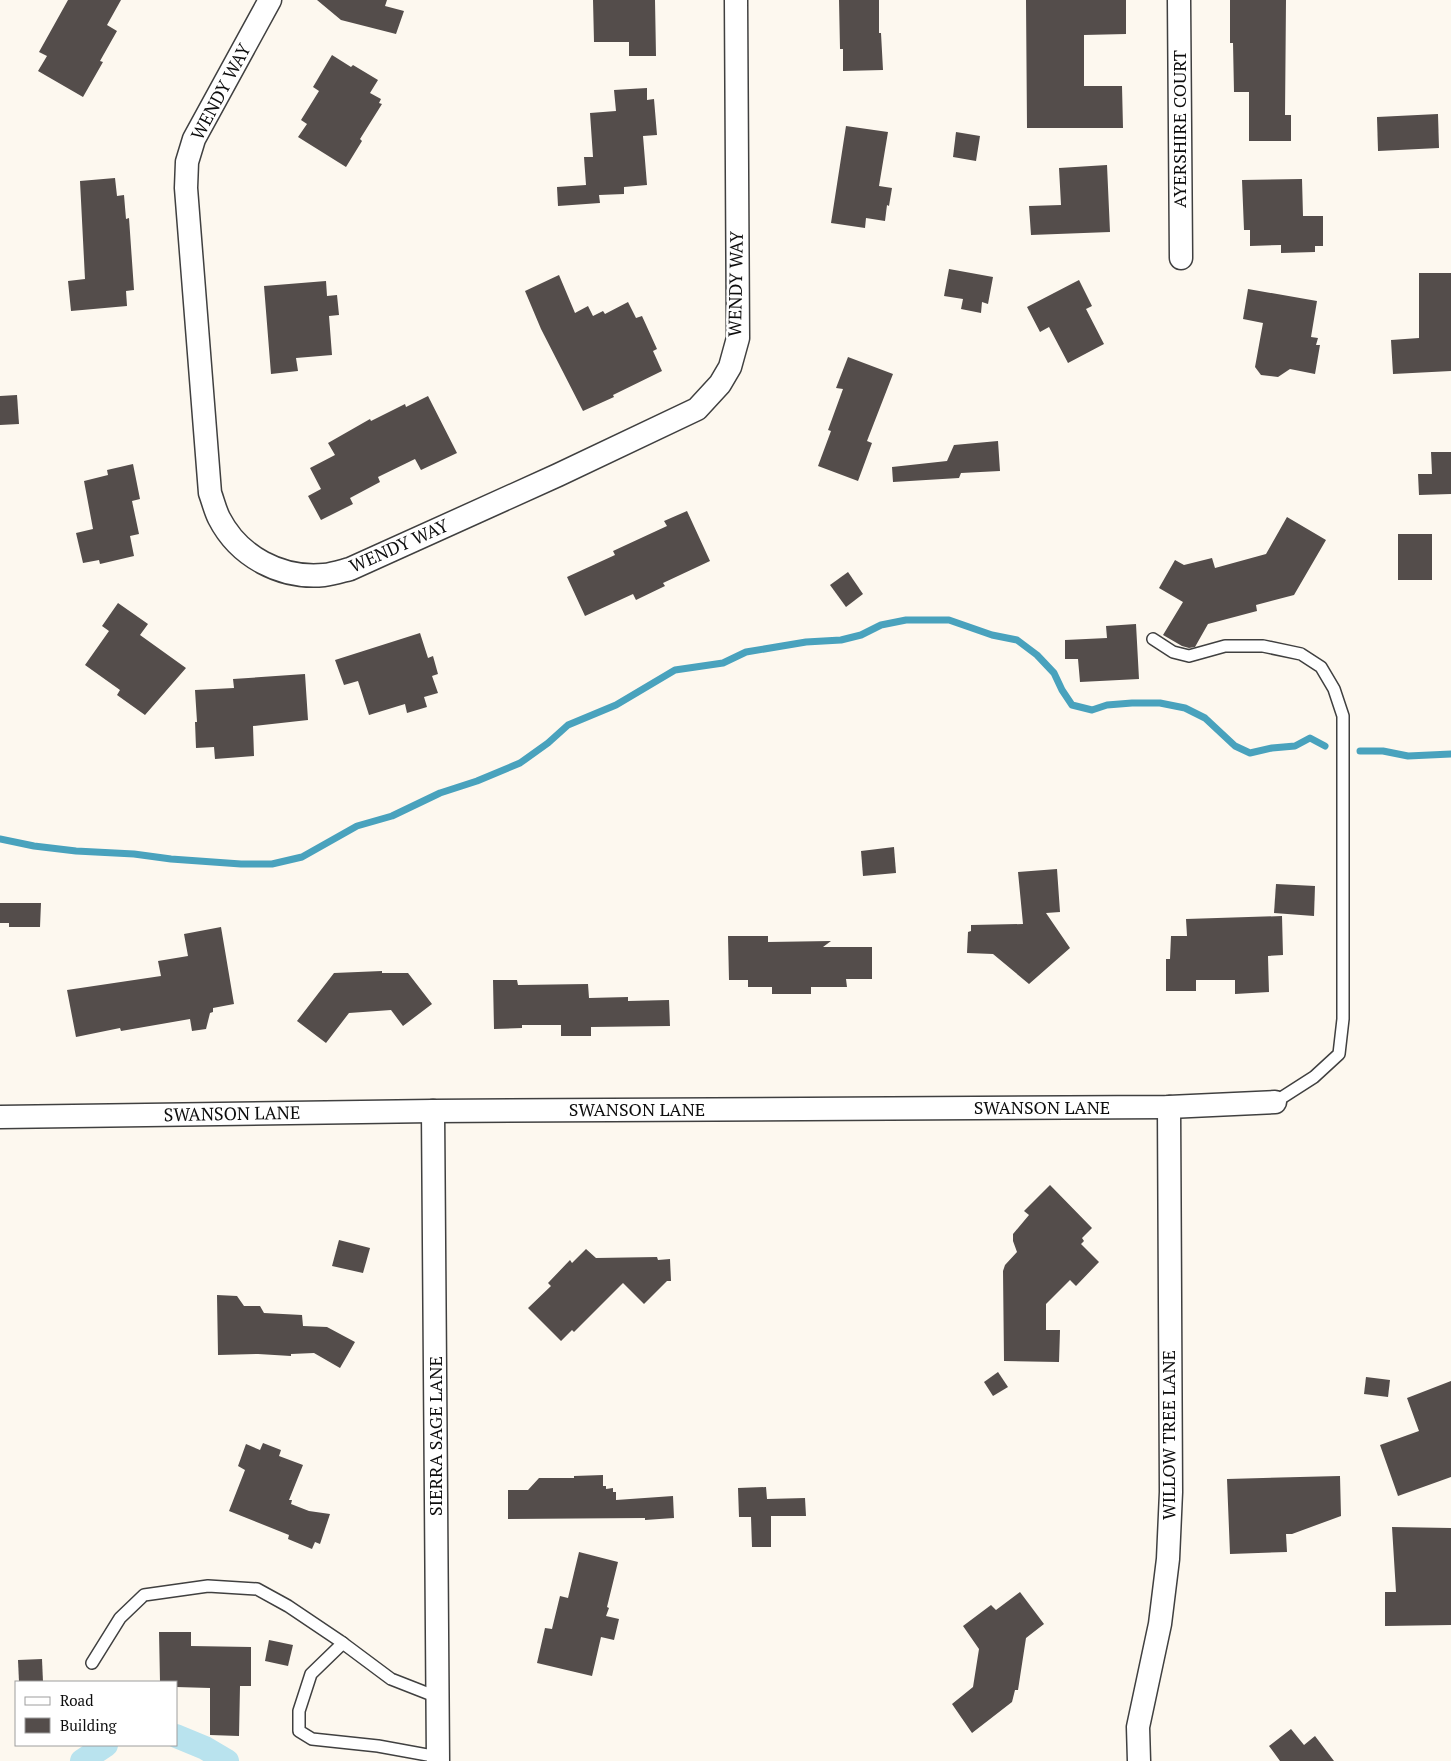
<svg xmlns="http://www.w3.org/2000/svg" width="1451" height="1761" font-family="'PT Serif',serif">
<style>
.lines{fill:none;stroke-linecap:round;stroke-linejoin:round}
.stream{stroke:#49a2bd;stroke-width:7}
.canal{stroke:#b9e3ee;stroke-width:24}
.building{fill:#544d4b}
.lane-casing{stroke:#404040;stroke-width:14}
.street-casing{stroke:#404040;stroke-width:25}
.lane{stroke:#fff;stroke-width:11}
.street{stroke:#fff;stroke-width:22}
.labels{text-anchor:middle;stroke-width:5;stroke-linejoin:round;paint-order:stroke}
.street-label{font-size:18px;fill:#0d0d0d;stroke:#fff}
</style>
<rect width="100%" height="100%" fill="#fdf8ef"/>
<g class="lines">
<g class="stream">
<polyline points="1360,751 1383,751 1408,756 1451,754"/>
<polyline points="0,839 34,846 76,851 134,854 171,859 241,864 272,864 302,857 357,826 392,816 440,793 477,781 520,763 548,743 568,725 616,705 675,670 723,663 746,652 806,642 841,640 861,635 881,625 906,620 949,620 992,635 1017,640 1037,655 1054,673 1062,690 1072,705 1092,710 1107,705 1132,703 1160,703 1185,708 1205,718 1235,746 1250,753 1272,748 1295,746 1310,738 1325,746"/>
</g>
<g class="canal">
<polyline points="176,1736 205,1748 227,1761"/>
<polyline points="82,1761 106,1745"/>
</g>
</g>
<g class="building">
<polygon points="68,0 121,0 107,25 117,31 100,61 103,62 83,97 38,71 47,56 39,52"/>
<polygon points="317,0 387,0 385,6 404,11 396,34 341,20"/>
<polygon points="593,0 655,0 656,56 629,56 629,42 594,42"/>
<polygon points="839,0 879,0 879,33 881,33 883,70 843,71 843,49 840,49"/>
<polygon points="1026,0 1126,0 1126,34 1084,35 1084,86 1122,86 1123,128 1027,128"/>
<polygon points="1230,0 1286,0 1285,115 1291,115 1291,141 1249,141 1249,92 1234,92 1233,43 1230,43"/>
<polygon points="332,55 351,67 353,65 378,80 370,93 381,99 379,103 382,104 360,139 362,141 346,167 298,137 307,124 301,120 319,91 313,87"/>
<polygon points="647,88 647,100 654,99 657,135 643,136 647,185 624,187 624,194 599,195 600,203 558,206 557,187 586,185 584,157 593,157 590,113 616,111 614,90"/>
<polygon points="1438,114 1439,148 1378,151 1377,117"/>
<polygon points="846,126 888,132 879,186 892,188 889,206 887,205 885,221 866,218 865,228 831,223"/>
<polygon points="956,132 980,136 976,161 953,157"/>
<polygon points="1107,165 1110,232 1031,235 1029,206 1061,205 1059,168"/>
<polygon points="115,178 117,196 124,195 126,219 129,218 134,290 126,291 127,306 71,311 68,281 85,279 80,181"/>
<polygon points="1302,179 1303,216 1323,216 1323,246 1315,246 1315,252 1281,253 1281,245 1250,246 1250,230 1244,230 1242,180"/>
<polygon points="949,269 993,277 988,304 982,302 981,313 961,309 963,299 944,296"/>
<polygon points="1419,273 1451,273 1451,371 1393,374 1391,340 1419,338"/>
<polygon points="559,275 575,313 588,306 593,316 603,311 605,314 628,302 636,318 642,316 657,349 653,351 662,371 613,395 614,397 583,411 541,329 525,291"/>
<polygon points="1079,280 1092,306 1086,309 1104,344 1068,363 1049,327 1040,332 1027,307"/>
<polygon points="326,281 327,296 337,295 339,315 329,316 332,355 296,358 298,371 271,374 264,286"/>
<polygon points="1248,289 1317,301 1311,337 1318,338 1316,345 1320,345 1315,374 1290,369 1278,377 1261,375 1255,367 1263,323 1243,319"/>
<polygon points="848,357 893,374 867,441 872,443 858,481 818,466 831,431 828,430 843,389 836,388"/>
<polygon points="17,395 19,424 0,425 0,396"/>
<polygon points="428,396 457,453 421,470 415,459 378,477 380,482 350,498 353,504 321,520 308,496 321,489 310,468 335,455 328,443 370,419 371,421 405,404 406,407"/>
<polygon points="998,441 1000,471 961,473 959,478 893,482 892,467 947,461 954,445"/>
<polygon points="1431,452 1451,452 1451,494 1419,495 1418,474 1432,474"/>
<polygon points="133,464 140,499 132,501 139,534 130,536 134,556 100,564 99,560 83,563 76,533 93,529 84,481 108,475 107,470"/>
<polygon points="687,511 710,561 663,583 665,586 636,600 633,594 585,616 567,577 615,555 613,551 667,526 664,521"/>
<polygon points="1287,517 1326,540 1294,595 1256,605 1257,611 1208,624 1195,647 1189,648 1182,646 1163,635 1183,602 1159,588 1175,560 1184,565 1212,558 1215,568 1266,554"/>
<rect x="1398" y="534" width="34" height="46"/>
<polygon points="848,572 863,594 846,607 830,585"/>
<polygon points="118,603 148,624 140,635 186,668 145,715 117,695 120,690 85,665 109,631 102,626"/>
<polygon points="1136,624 1139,679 1080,682 1078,659 1065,659 1065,640 1107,638 1106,626"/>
<polygon points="420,633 428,658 433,656 438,674 432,676 438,693 424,697 427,707 407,713 405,704 369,715 358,681 344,685 335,660"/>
<polygon points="305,674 308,720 253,726 254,756 215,759 214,747 196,748 195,722 197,722 195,690 234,688 233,679"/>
<polygon points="894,847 896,873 863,876 861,851"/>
<polygon points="1057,869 1060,912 1046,913 1070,948 1029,984 993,954 967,953 968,932 971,931 971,925 1023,924 1018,872"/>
<polygon points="1276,884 1315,886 1314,916 1274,913"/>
<polygon points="0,903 41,903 40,927 9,927 9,923 0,923"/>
<polygon points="1282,916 1283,955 1268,956 1269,992 1235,994 1235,980 1196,980 1196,991 1166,991 1166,959 1170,959 1171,936 1187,936 1186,919"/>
<polygon points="221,927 234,1004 213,1008 213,1012 210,1013 206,1029 192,1031 190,1019 121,1031 120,1028 76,1037 67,990 161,976 158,961 188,956 184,934"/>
<polygon points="728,936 768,936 768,942 831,941 823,947 872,947 872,979 846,979 847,987 811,987 811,994 772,994 772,987 748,987 748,980 729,980"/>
<polygon points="382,971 382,973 408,973 432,1004 403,1026 391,1010 349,1013 326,1043 297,1021 334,973"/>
<polygon points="493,980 517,980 518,985 588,984 589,998 628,997 628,1001 669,1000 670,1026 591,1027 591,1036 561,1036 561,1025 522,1025 522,1028 494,1029"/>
<polygon points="1050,1185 1092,1228 1082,1238 1084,1241 1081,1244 1099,1262 1076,1286 1070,1280 1046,1304 1046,1330 1060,1330 1059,1362 1004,1361 1003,1271 1005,1265 1017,1252 1013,1241 1013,1234 1029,1215 1024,1211"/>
<polygon points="339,1240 370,1248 363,1273 332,1266"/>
<polygon points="586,1249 596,1258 657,1257 658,1260 670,1259 671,1281 667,1281 644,1304 623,1283 574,1332 572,1330 561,1341 528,1308 551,1286 548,1283 570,1260 572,1263"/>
<polygon points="217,1295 237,1296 244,1306 260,1306 264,1313 302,1315 303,1326 327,1327 355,1342 340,1368 314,1353 291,1354 291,1356 258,1354 218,1355"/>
<polygon points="998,1372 1008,1387 993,1396 984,1382"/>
<polygon points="1366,1377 1390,1380 1388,1397 1364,1394"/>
<polygon points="1451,1381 1451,1477 1398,1496 1380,1445 1419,1431 1407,1398"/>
<polygon points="263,1443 281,1450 279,1456 303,1465 289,1500 292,1500 291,1504 309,1511 330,1514 320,1544 315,1542 312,1549 288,1539 289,1535 229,1511 245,1470 238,1466 246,1444 260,1450"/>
<polygon points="603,1475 603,1486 606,1486 606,1489 613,1488 613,1492 616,1492 616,1500 673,1496 674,1518 645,1520 645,1518 508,1519 508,1490 528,1490 539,1478 574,1478 574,1476"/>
<polygon points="1340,1476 1341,1516 1292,1534 1286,1534 1287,1552 1230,1554 1227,1479"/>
<polygon points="766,1487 767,1499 805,1498 806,1516 771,1516 771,1547 752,1547 751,1517 739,1517 738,1488"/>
<polygon points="1392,1527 1451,1528 1451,1625 1385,1626 1385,1592 1396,1592"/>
<polygon points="579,1552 618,1562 607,1607 609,1608 606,1616 619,1619 614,1640 601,1637 592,1676 537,1663 545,1628 552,1629 560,1596 568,1598"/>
<polygon points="1020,1592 1044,1624 1026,1638 1018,1690 1015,1690 1012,1702 972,1733 952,1704 973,1687 979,1649 963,1626 991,1605 996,1610"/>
<polygon points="159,1632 191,1632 191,1646 251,1647 251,1686 240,1686 239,1736 210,1735 210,1688 176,1687 176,1682 160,1682"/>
<polygon points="269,1640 293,1645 288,1666 265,1661"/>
<polygon points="42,1659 43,1682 19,1682 18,1660"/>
<polygon points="1291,1729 1304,1745 1315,1736 1334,1761 1280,1761 1269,1746"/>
</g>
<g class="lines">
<defs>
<g id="lane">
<polyline points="1153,639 1173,652 1189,656 1225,646 1263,646 1301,654 1321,667 1334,689 1343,716 1343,1019 1339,1054 1314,1077 1275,1102"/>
<polyline points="343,1643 311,1674 299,1711 299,1731 312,1739 378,1746 438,1757"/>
<polyline points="92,1663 120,1618 144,1595 208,1586 257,1589 288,1606 340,1641 391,1679 437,1697"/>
</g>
<g id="street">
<path d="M 270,0 L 194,139 L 187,162 L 186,188 L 210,493 C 213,501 215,510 219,518 C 239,557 281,579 324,575 C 333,574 342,571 350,569 L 558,475 L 697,409 L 720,384 L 730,367 L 738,338 L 736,0"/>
<polyline points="1179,0 1181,258"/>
<polyline points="433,1111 438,1761"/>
<polyline points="0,1117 433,1111 1169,1107 1275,1102"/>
<polyline points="1139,1761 1138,1727 1160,1624 1168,1559 1171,1492 1169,1107"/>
</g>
</defs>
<use href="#lane" class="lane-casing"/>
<use href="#street" class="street-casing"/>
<use href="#lane" class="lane"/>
<use href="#street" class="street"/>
</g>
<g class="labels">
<g class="street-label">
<text transform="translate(221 92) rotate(-62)" y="6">WENDY WAY</text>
<text transform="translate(1180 129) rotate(-90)" y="6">AYERSHIRE COURT</text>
<text transform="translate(736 284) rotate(-89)" y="6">WENDY WAY</text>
<text transform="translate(399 546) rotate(-24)" y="6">WENDY WAY</text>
<text x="1042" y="1114">SWANSON LANE</text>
<text x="637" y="1116">SWANSON LANE</text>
<text transform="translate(232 1114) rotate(-1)" y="6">SWANSON LANE</text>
<text transform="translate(1169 1435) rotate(-90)" y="6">WILLOW TREE LANE</text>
<text transform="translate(436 1436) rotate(-90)" y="6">SIERRA SAGE LANE</text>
</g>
</g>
<rect x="15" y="1681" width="162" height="65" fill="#ffffff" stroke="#9e9e9e"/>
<rect x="25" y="1697" width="25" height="8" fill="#ffffff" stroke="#9e9e9e"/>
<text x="60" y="1706" font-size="15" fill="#0d0d0d">Road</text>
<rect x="25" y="1718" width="25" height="15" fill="#544d4b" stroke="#9e9e9e"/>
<text x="60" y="1731" font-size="15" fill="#0d0d0d">Building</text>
</svg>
